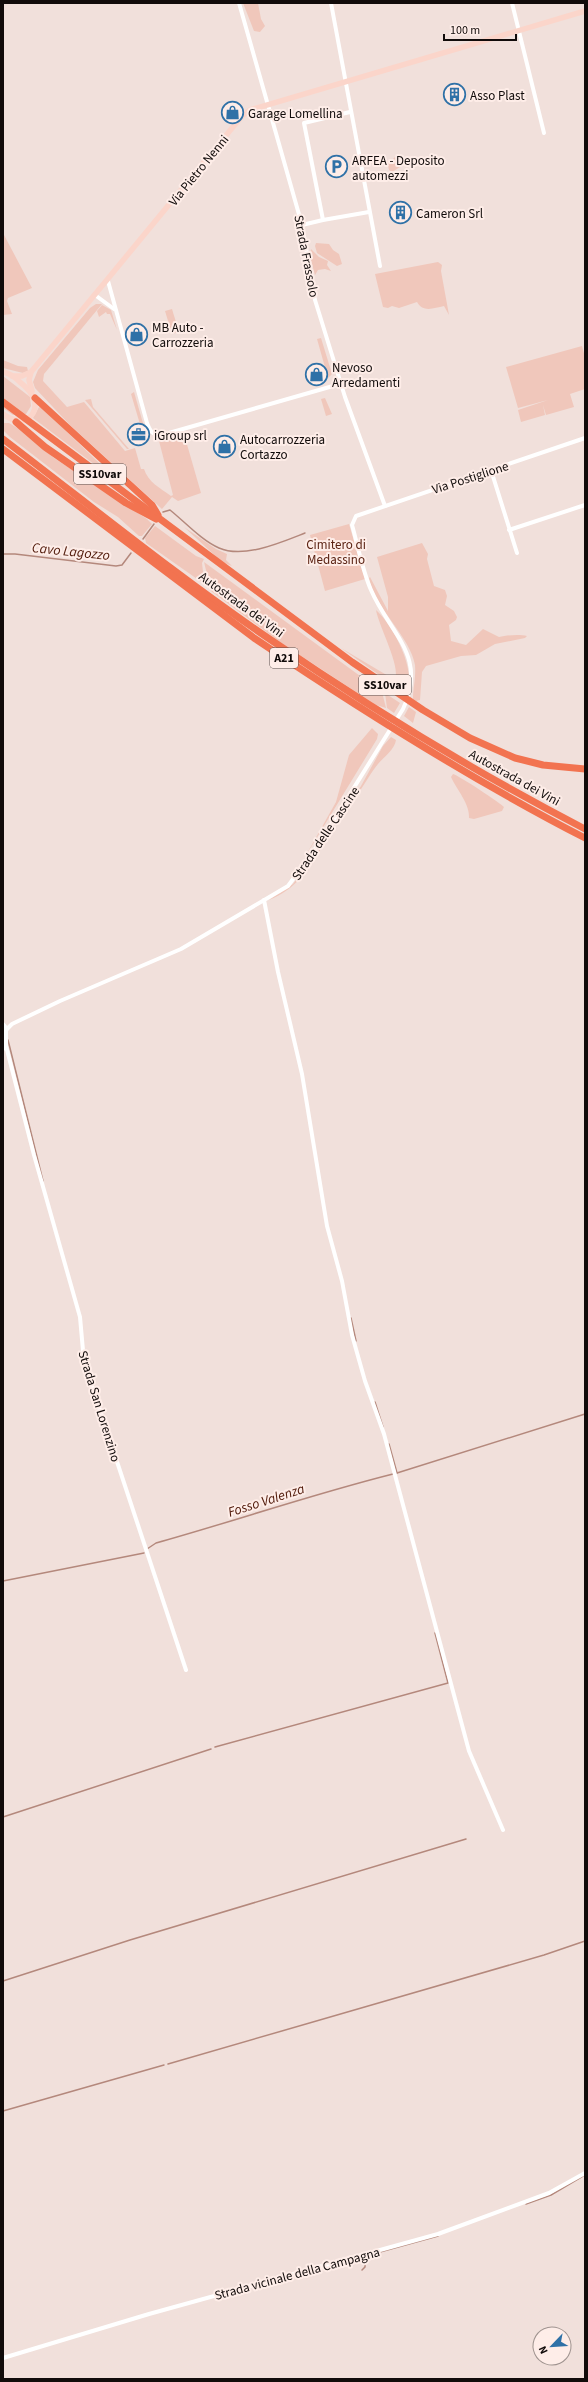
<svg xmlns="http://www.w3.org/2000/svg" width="588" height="2382" font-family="'Source Sans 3',sans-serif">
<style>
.green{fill:#f0c7bb}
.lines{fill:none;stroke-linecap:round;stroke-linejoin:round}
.stream{stroke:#b4887c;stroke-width:1.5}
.street{stroke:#fff;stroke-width:4}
.secondary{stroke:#fbd5ca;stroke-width:5.5}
.highway{stroke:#f27350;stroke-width:7}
.labels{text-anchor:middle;stroke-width:4;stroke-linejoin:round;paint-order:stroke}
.shield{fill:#feede8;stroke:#584f4d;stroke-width:1}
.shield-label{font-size:12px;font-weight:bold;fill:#110b0a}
.poi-label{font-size:13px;fill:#110b0a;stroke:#feede8;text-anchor:start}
.street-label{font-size:13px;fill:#110b0a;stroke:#feede8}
.park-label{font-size:13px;fill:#5b2313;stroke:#feede8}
.water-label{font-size:14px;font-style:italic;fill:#4f1808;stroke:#feede8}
</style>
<rect width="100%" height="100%" fill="#f1e0db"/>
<g class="green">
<polygon points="243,3 258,3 261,19 265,26 260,32 254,31"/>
<polygon points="398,154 404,159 400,167 392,172 389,170 387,161 393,159"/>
<polygon points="3,233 32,288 8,298 7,301 12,314 3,315"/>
<polygon points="316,243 329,244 333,250 339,254 342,264 337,266 317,253 315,246"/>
<polygon points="311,249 319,257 328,261 327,265 331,271 325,269 318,270 315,275 310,257"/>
<path d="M 438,262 L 442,265 L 441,271 L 449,315 L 444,306 C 434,308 423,313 417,302 L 399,308 L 392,306 L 388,308 L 383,307 L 375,274 Z"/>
<path d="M 96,304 L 102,304 L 44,374 L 43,381 L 67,407 L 84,402 L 125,451 L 135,448 L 141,469 L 144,469 C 148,482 160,488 171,496 L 173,495 L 159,441 L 184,434 L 201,493 L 178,501 L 172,497 L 162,509 L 70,425 L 35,388 L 33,382 L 38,370 L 90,308 Z"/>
<polygon points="102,305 111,310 117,330 110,314 107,314 106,312 99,317 97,311"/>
<polygon points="172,309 179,332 172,334 165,311"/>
<polygon points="321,338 332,374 325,381 328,378 317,339"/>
<polygon points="582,346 585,357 585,389 570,394 574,407 546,415 543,405 545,415 521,422 518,410 548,400 518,408 506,367"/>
<polygon points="3,360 18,366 27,367 28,371 23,373 3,368"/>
<polygon points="3,376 30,397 31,406 26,414 13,415 3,408"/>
<polygon points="134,392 145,430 142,431 131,394"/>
<polygon points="325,398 332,414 326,416 321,399"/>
<polygon points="91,399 93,407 129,449 127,449 85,400"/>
<polygon points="39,407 42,408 123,486 33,418"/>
<polygon points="3,423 9,423 19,429 54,458 147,519 152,524 142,536 139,536 118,517 94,502 10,437 3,430"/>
<polygon points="349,524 365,579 325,591 310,535"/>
<polygon points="155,526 196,556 204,559 202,563 204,580 200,581 146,543 145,538"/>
<polygon points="184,527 216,549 227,554 226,560 232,566 222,562"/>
<path d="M 422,543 L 428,554 L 427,559 L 434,586 L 445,590 L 447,596 L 445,605 L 454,611 L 457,617 L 456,620 L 449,625 L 451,641 L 466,645 L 483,629 L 499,637 C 507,635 520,634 527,636 L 525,638 L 495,644 L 476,655 L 461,656 L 426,666 L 422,672 L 420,700 L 416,701 L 413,699 C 413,687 416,679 415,665 C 411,638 374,607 369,578 L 370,577 L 388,611 L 388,597 L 377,557 Z"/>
<polygon points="204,562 382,692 386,708 376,705 280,642 211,591"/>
<path d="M 376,610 C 393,625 418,672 406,694 L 341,648 L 395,680 C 401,666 379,627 376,610 Z"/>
<polygon points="385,693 400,703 394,713 387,708"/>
<polygon points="409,707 416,712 413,723 404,716"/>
<polygon points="372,728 378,734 377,739 305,857 336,802 349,755"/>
<path d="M 391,737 L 396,740 C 395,749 384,757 378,764 C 367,777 346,818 334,824 L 361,786 L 383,746 Z"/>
<path d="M 453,774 C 458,775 502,804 504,807 L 502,811 L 474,819 L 469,818 C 470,804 457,790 451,777 Z"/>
<path d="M 323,845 C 310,869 295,890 269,900 L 293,884 Z"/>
</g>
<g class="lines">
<g class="stream">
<path d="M 163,512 L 170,510 C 185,522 201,540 219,548 C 244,559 282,542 305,533"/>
<polyline points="143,539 154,524"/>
<polyline points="3,554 15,554 116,566 122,565 131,553"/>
<polyline points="8,1040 43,1181"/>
<polyline points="351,1318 356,1341"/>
<polyline points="375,1402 383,1427"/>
<polyline points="389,1444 397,1473"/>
<polyline points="397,1473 585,1414"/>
<path d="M 147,1549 L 156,1543 C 235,1521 313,1494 393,1474"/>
<polyline points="3,1581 144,1553"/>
<polyline points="215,1747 448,1683 435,1633"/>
<polyline points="3,1817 211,1749"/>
<polyline points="3,1981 130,1940 466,1839"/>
<polyline points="168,2064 544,1955 585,1941"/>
<polyline points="3,2111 164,2065"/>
<polyline points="526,2204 551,2195 583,2176"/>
<polyline points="380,2252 438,2236"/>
<polyline points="362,2270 365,2267 365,2256"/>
</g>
<g class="street">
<polyline points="239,3 302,225 315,300 345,397 385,506"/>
<polyline points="331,3 380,266"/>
<polyline points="512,3 544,133"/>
<polyline points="350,112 304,123 323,220 369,212"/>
<polyline points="302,225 323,220"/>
<path d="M 108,281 L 147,423 C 150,431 153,436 162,435 L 340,384"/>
<polyline points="95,295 114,309"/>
<polyline points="491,470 517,553"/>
<polyline points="509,530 585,505"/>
<polyline points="264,900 278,972 302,1074 327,1226 342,1281 352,1335 365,1381 384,1434 469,1751 503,1830"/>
<polyline points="3,1024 7,1029"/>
<polyline points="6,1046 34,1155 80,1317 84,1362 186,1670"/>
<path d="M 3,1049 L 6,1046 L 6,1030 L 12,1024 L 60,1001 L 181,949 L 288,886 L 320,842 L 403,709 C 428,656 390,634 371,590 C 362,569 358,546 352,525 L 356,516 L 585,438"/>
<polyline points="3,2358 149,2314 438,2234 549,2193 585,2173"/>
</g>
<g class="secondary">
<path d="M 3,372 C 10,373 16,378 21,383 C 51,406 27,433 3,414"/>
<polyline points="31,372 29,380 32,391"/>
<polyline points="12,376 22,376 31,372 242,116 250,110 585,11"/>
</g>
<g class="highway">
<polyline points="35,398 152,505 158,515"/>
<polyline points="3,402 352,662 423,710 470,738 515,758 543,765 585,769"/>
<polyline points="16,422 45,447 126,503 156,519"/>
<path d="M 3,439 C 91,506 177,576 268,638 C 370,708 475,772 585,829"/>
<path d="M 3,449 L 254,638 C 361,710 470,779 585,838"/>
</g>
</g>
<defs>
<symbol id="building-ring" viewBox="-11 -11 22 22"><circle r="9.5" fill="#feede8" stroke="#2f71a7" stroke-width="1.5"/><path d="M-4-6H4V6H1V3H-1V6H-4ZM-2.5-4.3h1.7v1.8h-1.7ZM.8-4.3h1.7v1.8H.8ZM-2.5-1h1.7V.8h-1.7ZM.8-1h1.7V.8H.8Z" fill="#2f71a7"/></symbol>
<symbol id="shop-ring" viewBox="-11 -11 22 22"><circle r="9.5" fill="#feede8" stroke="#2f71a7" stroke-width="1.5"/><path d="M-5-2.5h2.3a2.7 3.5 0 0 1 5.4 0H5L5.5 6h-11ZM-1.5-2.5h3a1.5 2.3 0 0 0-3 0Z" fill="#2f71a7"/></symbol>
<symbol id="parking-ring" viewBox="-11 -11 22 22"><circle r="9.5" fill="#feede8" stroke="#2f71a7" stroke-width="1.5"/><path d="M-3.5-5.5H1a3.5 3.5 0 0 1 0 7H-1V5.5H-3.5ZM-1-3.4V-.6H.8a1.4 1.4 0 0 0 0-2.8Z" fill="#2f71a7"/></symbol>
<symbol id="office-ring" viewBox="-11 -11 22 22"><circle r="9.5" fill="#feede8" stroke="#2f71a7" stroke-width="1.5"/><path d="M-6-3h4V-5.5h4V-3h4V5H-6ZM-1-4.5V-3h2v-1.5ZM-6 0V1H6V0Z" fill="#2f71a7"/></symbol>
</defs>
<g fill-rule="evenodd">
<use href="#building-ring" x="442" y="82" width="25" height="25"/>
<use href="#shop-ring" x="220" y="100" width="25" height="25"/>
<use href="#parking-ring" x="324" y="154" width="25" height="25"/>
<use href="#building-ring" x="388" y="200" width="25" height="25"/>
<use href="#shop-ring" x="124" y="322" width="25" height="25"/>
<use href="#shop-ring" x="304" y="362" width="25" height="25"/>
<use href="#office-ring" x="126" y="422" width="25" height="25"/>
<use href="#shop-ring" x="212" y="434" width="25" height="25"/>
</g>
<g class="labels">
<g class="shield">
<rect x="74" y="464" width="52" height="20" rx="3"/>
<rect x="270" y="648" width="28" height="20" rx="3"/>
<rect x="359" y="675" width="52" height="20" rx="3"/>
</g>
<g class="shield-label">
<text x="100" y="478">SS10var</text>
<text x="284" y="662">A21</text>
<text x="385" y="689">SS10var</text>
</g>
<g class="poi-label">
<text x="470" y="100">Asso Plast</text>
<text x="248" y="118">Garage Lomellina</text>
<text x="352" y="165">ARFEA - Deposito<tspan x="352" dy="15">automezzi</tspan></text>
<text x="416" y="218">Cameron Srl</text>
<text x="152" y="332">MB Auto -<tspan x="152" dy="15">Carrozzeria</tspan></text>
<text x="332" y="372">Nevoso<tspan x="332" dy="15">Arredamenti</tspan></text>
<text x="154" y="440">iGroup srl</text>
<text x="240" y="444">Autocarrozzeria<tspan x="240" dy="15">Cortazzo</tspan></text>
</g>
<g class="street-label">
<text transform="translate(198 170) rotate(-51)" y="5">Via Pietro Nenni</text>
<text transform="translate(307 256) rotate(79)" y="5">Strada Frassolo</text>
<text transform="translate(470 477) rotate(-18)" y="5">Via Postiglione</text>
<text transform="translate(242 604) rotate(36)" y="5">Autostrada dei Vini</text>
<text transform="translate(515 777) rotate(29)" y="5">Autostrada dei Vini</text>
<text transform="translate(325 833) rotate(-56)" y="5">Strada delle Cascine</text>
<text transform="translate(100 1406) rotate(73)" y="5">Strada San Lorenzino</text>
<text transform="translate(297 2273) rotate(-15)" y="5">Strada vicinale della Campagna</text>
</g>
<g class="park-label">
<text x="336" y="549">Cimitero di<tspan x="336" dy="15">Medassino</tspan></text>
</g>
<g class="water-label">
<text transform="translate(71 551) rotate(6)" y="5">Cavo Lagozzo</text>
<text transform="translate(266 1500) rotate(-18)" y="5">Fosso Valenza</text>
</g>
</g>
<rect width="588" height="2382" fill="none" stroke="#110b0a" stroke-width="8"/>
<g transform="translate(552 2346) rotate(245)"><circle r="19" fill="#feede8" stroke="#9f938f"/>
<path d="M0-3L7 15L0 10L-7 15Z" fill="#2f71a7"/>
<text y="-6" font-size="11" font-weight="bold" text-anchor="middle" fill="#110b0a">N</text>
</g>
<path d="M444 34v6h72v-6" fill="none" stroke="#110b0a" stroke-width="2"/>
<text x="450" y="34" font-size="12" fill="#110b0a" stroke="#feede8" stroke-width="3" paint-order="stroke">100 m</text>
</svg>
